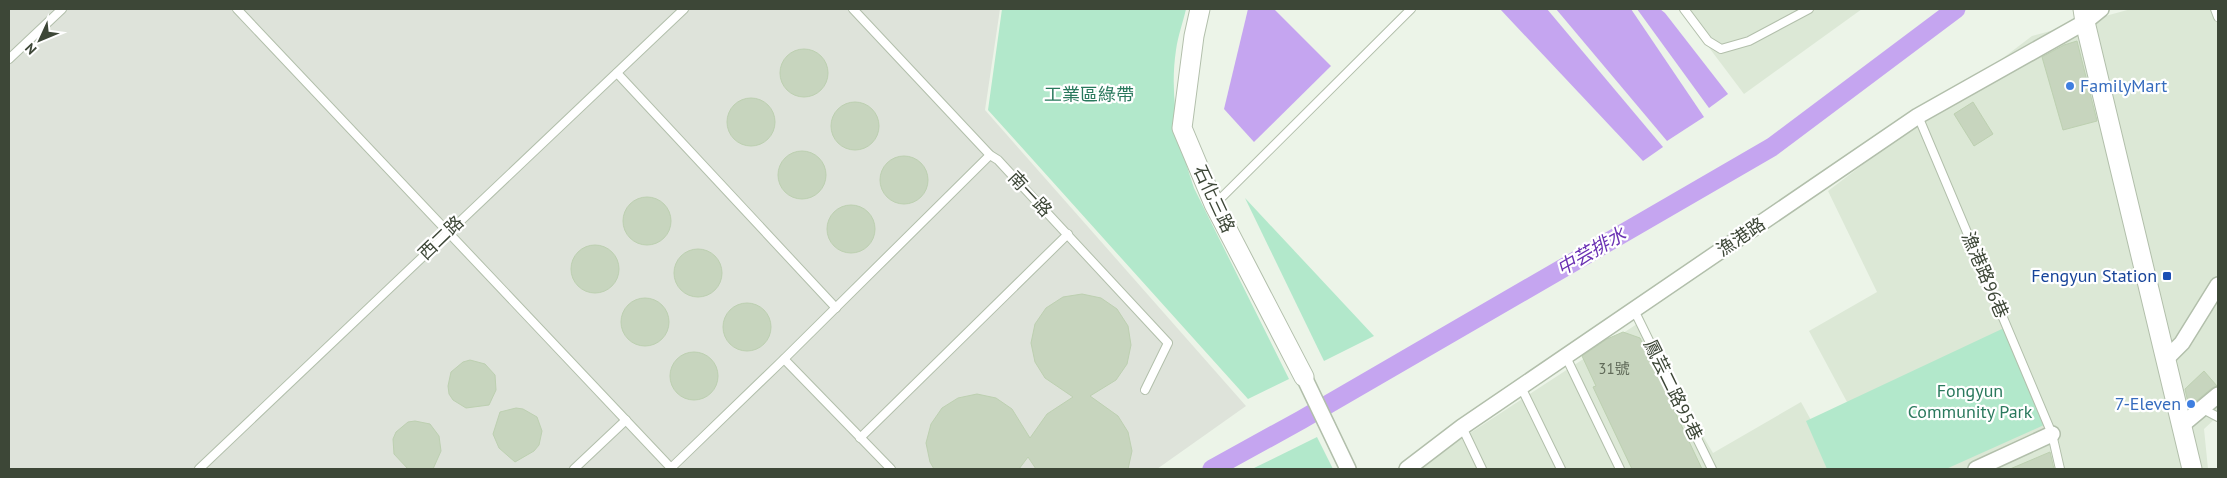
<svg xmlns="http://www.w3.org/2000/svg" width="2227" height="478" font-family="'PT Sans','Noto Sans TC',sans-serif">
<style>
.residential{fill:#dce8d6}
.industrial{fill:#dee3da}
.green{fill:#b2e8cb}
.water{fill:#c5a5f0}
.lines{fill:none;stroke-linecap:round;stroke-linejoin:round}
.canal{stroke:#c5a5f0;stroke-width:19}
.building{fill:#c7d5be;stroke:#bdd0b1}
.service-casing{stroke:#b2bfab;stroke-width:10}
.minor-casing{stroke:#b2bfab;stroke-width:18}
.tertiary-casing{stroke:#b2bfab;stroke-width:21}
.service{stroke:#fff;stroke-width:8}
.minor{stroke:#fff;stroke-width:15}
.tertiary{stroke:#fff;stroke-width:19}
.shop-dot{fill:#3f7fe0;stroke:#fff;stroke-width:2}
.transit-dot{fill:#1a4fb4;stroke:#fff;stroke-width:2}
.labels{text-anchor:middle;stroke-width:4.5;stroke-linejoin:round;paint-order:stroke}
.number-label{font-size:15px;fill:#606a59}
.shop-label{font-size:18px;fill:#366cbe;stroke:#fff;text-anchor:start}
.park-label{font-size:18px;fill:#2a795d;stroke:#fff}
.street-label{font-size:18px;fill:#3d4737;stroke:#fff}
.transit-label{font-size:18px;fill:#164399;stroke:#fff;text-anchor:end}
.water-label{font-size:19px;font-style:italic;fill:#6a31b3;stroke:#fff}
</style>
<rect width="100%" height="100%" fill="#ecf4e8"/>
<g class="residential">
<polygon points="1680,9 1862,9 1744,94"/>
<polygon points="2131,9 2218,9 2218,416 2204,429 2208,469 1863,469 1877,458 1809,331 1877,292 1828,191 2032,36"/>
<polygon points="1637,324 1713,453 1801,402 1838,469 1415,469"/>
</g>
<polygon class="industrial" points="9,9 1000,9 985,110 1246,406 1157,469 9,469"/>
<g class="green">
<path d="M 1002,9 L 1186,9 C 1183,22 1178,36 1176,50 C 1169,97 1179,145 1194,188 L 1289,379 L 1248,399 L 988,110 Z"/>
<polygon points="1245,198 1374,336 1324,361"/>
<polygon points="2004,328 2044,425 1946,469 1827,469 1806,421"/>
<polygon points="1317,437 1333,469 1252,469"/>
</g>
<g class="water">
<polygon points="1248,9 1274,9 1331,66 1254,142 1224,109"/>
<polygon points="1500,9 1547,9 1663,147 1643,161"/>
<polygon points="1556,9 1631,9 1704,117 1667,141"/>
<polygon points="1637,9 1660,9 1665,13 1728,94 1709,108"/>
</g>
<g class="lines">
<polyline class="canal" points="1212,469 1301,420 1772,147 1956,9"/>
</g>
<g class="building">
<polygon points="2077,41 2097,121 2063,130 2042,57 2064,45"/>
<circle cx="804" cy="73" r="24"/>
<circle cx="751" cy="122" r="24"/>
<circle cx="855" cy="126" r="24"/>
<polygon points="1973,102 1993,134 1974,146 1954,114"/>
<circle cx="802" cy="175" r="24"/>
<circle cx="904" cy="180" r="24"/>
<circle cx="647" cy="221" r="24"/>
<circle cx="851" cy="229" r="24"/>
<circle cx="595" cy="269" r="24"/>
<circle cx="698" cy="273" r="24"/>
<polygon points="1082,294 1101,298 1117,309 1128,326 1131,345 1127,364 1116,380 1090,396 1118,416 1128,432 1132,451 1128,469 1036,469 1028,457 1019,469 934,469 930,462 926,443 931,424 942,408 958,398 977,394 996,398 1012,409 1030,438 1047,414 1073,397 1045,378 1035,362 1031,343 1035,324 1046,308 1063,297"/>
<circle cx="645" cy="322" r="24"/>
<circle cx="747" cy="327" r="24"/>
<polygon points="1623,332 1640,338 1702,469 1632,469 1593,387 1596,386 1582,356 1607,339"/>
<circle cx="694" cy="376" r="24"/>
<polygon points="470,360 485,364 495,375 496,390 489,405 466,408 453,400 449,394 448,386 451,372 463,362"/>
<polygon points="2204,371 2217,386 2212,388 2189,407 2185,389"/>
<polygon points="516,408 523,409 537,417 542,431 539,445 534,451 515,462 499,448 493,434 500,412"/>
<polygon points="415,421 430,424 439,436 441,451 433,469 408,469 394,454 393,439 396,432 408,422"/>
<polygon points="2050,452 2054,469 2010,469"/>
</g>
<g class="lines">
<defs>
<g id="service">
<polyline points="237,9 672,469"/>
<polyline points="853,9 990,155 998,160 1168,343 1145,390"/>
<polyline points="1684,9 1708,41 1721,49 1749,41 1809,9"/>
<polyline points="2215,9 2218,17"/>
<polyline points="9,59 62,9"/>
<polyline points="617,73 836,308"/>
<polyline points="1918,116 2052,434 2060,469"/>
<polyline points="1216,203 1411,9"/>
<polyline points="1634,310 1712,469"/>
<polyline points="1566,357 1620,469"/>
<polyline points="784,359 891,469"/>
<polyline points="1521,387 1561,469"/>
<polyline points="2201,408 2218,417"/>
<polyline points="1462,427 1482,469"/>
<polyline points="860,438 1068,234"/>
<polyline points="671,468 784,359 990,155"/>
<polyline points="199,469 684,9"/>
<polyline points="574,469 626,420"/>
</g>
<g id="minor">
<polyline points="2165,360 2182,343 2218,285"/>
<polyline points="1304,377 1348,469"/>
<polyline points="2182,425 2218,395"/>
<polyline points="1407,469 1462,427 1918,116 2085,22 2101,9"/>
<polyline points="1976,469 2052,434"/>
</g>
<g id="tertiary">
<polyline points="1200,9 1194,36 1182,128 1214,204 1304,377"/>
<polyline points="2083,9 2085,22 2192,469"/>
</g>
</defs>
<use href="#service" class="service-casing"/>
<use href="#minor" class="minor-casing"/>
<use href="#tertiary" class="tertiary-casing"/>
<use href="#service" class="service"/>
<use href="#minor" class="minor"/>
<use href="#tertiary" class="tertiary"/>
</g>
<g class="shop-dot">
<circle cx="2070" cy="86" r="5"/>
<circle cx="2191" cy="404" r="5"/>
</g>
<rect class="transit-dot" x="2162" y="271" width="10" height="10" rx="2.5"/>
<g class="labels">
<g class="number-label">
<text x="1614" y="374">31號</text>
</g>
<g class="shop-label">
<text x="2080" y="92">FamilyMart</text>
<text x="2181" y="410" text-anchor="end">7-Eleven</text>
</g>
<g class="park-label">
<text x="1089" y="101">工業區綠帶</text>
<text x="1970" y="397">Fongyun<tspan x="1970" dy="21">Community Park</tspan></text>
</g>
<g class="street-label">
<text transform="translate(1030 194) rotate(47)" y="6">南一路</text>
<text transform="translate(1214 199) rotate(65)" y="6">石化三路</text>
<text transform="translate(1741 237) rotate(-34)" y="6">漁港路</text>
<text transform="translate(441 238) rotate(-44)" y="6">西二路</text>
<text transform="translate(1985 275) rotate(67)" y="6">漁港路96巷</text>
<text transform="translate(1673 390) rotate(64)" y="6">鳳芸二路95巷</text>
</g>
<g class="transit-label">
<text x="2157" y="282">Fengyun Station</text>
</g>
<g class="water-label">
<text transform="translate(1591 251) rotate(-30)" y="7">中芸排水</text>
</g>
</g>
<rect width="2227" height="478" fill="none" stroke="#3d4737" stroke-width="20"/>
<g transform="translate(40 40) rotate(226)" stroke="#ffffff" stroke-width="4" paint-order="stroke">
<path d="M0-4L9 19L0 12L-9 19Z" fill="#3d4737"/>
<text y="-8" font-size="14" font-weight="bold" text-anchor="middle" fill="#3d4737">N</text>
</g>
</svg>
